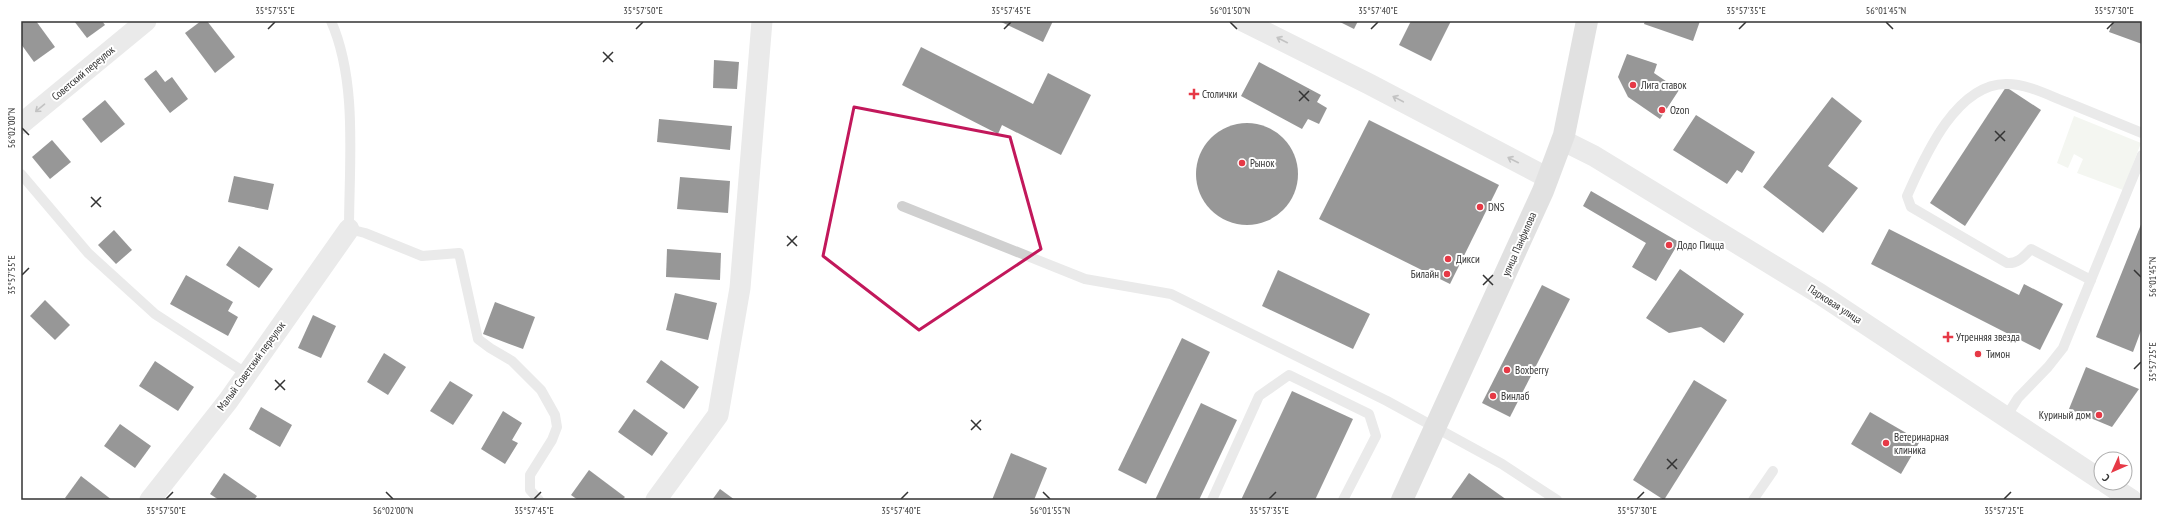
<svg xmlns="http://www.w3.org/2000/svg" width="2163" height="521" font-family="'PT Sans Narrow',sans-serif">
<style>
.green{fill:#e6ecdf}
.building{fill:#1a1a1a}
.lines{fill:none;stroke-linecap:round;stroke-linejoin:round}
.lane{stroke:#d0d0d0;stroke-width:10}
.street{stroke:#d0d0d0;stroke-width:21}
.secondary{stroke:#bdbdbd;stroke-width:22}
.oneway{stroke:#7a7a7a}
.marked{fill:none;stroke:#c2185b;stroke-width:3;stroke-linejoin:round}
.ticks{fill:none;stroke:#333;stroke-width:1.5}
.poi-dot{fill:#e63946;stroke:#fff;stroke-width:1.5}
.labels{text-anchor:middle;stroke-width:4;stroke-linejoin:round;paint-order:stroke}
.street-label{font-size:11px;fill:#333;stroke:#fff}
.poi-label{font-size:11px;fill:#333;stroke:#fff;text-anchor:start}
.neatline{fill:none;stroke:#333;stroke-width:1.5}
.ticks-label{font-size:10px;text-anchor:middle;fill:#333}
</style>
<rect width="100%" height="100%" fill="#fff"/>
<polygon class="green" points="2074,116 2141,143 2123,190 2077,173 2083,159 2074,154 2068,168 2057,163"/>
<g class="building">
<polygon points="21,21 36,21 55,47 34,62 21,44"/>
<polygon points="74,21 102,21 105,25 87,38"/>
<polygon points="201,21 207,21 235,57 215,73 185,33"/>
<polygon points="999,21 1053,21 1043,42"/>
<polygon points="1338,21 1358,21 1354,29"/>
<polygon points="1411,21 1451,21 1431,61 1399,45"/>
<polygon points="1645,21 1700,21 1693,41 1644,24"/>
<polygon points="2113,21 2142,21 2142,44 2109,32"/>
<polygon points="921,47 1033,104 1048,73 1091,95 1061,155 1002,125 998,134 902,85"/>
<polygon points="1627,54 1657,64 1654,73 1679,90 1660,119 1628,97 1618,77"/>
<polygon points="714,60 739,62 737,89 713,88"/>
<polygon points="1259,62 1321,95 1317,102 1327,108 1319,124 1308,119 1302,129 1241,96"/>
<polygon points="156,70 165,82 172,77 188,99 170,113 144,79"/>
<polygon points="2006,87 2041,110 1965,226 1930,203"/>
<polygon points="1832,97 1862,121 1828,166 1858,188 1823,233 1763,187"/>
<polygon points="105,100 125,124 101,143 82,119"/>
<polygon points="1696,115 1755,152 1742,173 1737,170 1727,184 1673,150"/>
<polygon points="659,119 732,126 730,150 657,142"/>
<polygon points="1369,120 1499,185 1450,284 1319,219"/>
<circle cx="1247" cy="174" r="51"/>
<polygon points="52,140 71,162 50,179 32,157"/>
<polygon points="234,176 274,184 268,210 228,202"/>
<polygon points="680,177 730,181 728,213 677,209"/>
<polygon points="1591,191 1679,242 1656,281 1632,267 1646,243 1583,206"/>
<polygon points="2142,222 2142,328 2133,352 2096,337"/>
<polygon points="1889,229 2019,295 2024,284 2063,304 2040,350 1871,264"/>
<polygon points="114,230 132,250 116,264 98,245"/>
<polygon points="239,246 273,269 259,288 226,265"/>
<polygon points="667,249 721,253 720,280 666,277"/>
<polygon points="1680,269 1744,314 1724,343 1701,327 1669,333 1646,318"/>
<polygon points="1278,270 1370,314 1353,349 1262,306"/>
<polygon points="186,275 233,302 228,311 238,317 228,336 170,304"/>
<polygon points="1542,285 1570,299 1510,417 1482,403"/>
<polygon points="675,293 717,303 708,340 666,330"/>
<polygon points="45,300 70,325 55,340 30,316"/>
<polygon points="495,302 535,317 523,349 483,334"/>
<polygon points="313,315 336,326 321,358 298,348"/>
<polygon points="1182,338 1210,352 1146,484 1118,470"/>
<polygon points="384,353 406,367 388,395 367,382"/>
<polygon points="661,360 699,387 684,409 646,382"/>
<polygon points="155,361 194,387 178,411 139,386"/>
<polygon points="2086,367 2139,389 2112,427 2069,409"/>
<polygon points="1694,380 1727,400 1664,500 1633,480"/>
<polygon points="450,381 473,395 453,425 430,411"/>
<polygon points="1292,391 1353,419 1315,500 1241,500"/>
<polygon points="1201,403 1237,420 1199,500 1155,500"/>
<polygon points="261,407 292,425 280,447 249,429"/>
<polygon points="634,409 668,433 652,456 618,432"/>
<polygon points="503,411 522,423 512,440 518,443 505,464 481,449"/>
<polygon points="1870,412 1920,441 1901,474 1851,444"/>
<polygon points="120,424 151,446 135,468 104,446"/>
<polygon points="1011,453 1047,468 1034,500 992,500"/>
<polygon points="589,470 625,497 622,500 578,500 571,495"/>
<polygon points="224,473 257,496 254,500 219,500 210,494"/>
<polygon points="1469,473 1507,500 1450,500"/>
<polygon points="81,476 112,500 68,500 65,498"/>
<polygon points="720,489 735,500 712,500"/>
</g>
<g class="lines">
<g class="lane">
<path d="M 331,21 C 358,82 349,163 349,229 L 365,233 L 422,256 L 459,253 L 478,339 L 490,348 L 512,361 L 541,390 L 555,415 L 557,427 L 552,440 L 530,475 L 530,490 L 539,500"/>
<polyline points="21,174 88,253 155,314 247,374"/>
<polyline points="902,206 1085,279 1171,294 1387,401 1502,464 1557,500"/>
<path d="M 2091,280 L 2031,249 C 2024,256 2018,264 2007,263 L 1911,207 L 1907,196 C 1924,158 1956,83 2007,84 C 2027,84 2048,95 2066,102 C 2091,112 2117,123 2142,133"/>
<polyline points="2006,417 2018,398 2048,367 2063,348 2142,155"/>
<polyline points="1212,500 1259,396 1289,375 1369,414 1376,436 1343,500"/>
<polyline points="1753,500 1773,471"/>
</g>
<g class="street">
<polyline points="1243,21 1369,84 1548,178"/>
<polyline points="21,124 146,21"/>
<polyline points="1562,140 1594,156 1820,294 2101,480"/>
<polyline points="2106,483 2132,500"/>
<polyline points="150,500 228,401 349,229"/>
<polyline points="656,500 718,415 740,288 762,21"/>
</g>
<polyline class="secondary" points="1402,500 1543,191 1564,135 1587,21"/>
</g>
<defs><path id="oneway-shaft" d="M-6 0H5M1.5-3L5.5 0L1.5 3" fill="none" stroke-width="1.6" stroke-linecap="round" stroke-linejoin="round"/></defs>
<g class="oneway">
<use href="#oneway-shaft" transform="translate(1282 40) rotate(-153)"/>
<use href="#oneway-shaft" transform="translate(1398 99) rotate(-152)"/>
<use href="#oneway-shaft" transform="translate(40 108) rotate(140)"/>
<use href="#oneway-shaft" transform="translate(1513 160) rotate(-153)"/>
</g>
<path d="M0 0H2163V521H0ZM 854,107 L 1010,137 L 1041,249 L 919,330 L 823,256 Z" fill="#fff" fill-opacity=".55" fill-rule="evenodd"/>
<path class="marked" d="M 854,107 L 1010,137 L 1041,249 L 919,330 L 823,256 Z"/>
<path class="ticks" d="M 1230,22 L 1237,29M 1886,22 L 1893,29M 268,29 L 275,22M 636,29 L 643,22M 1004,29 L 1011,22M 1371,29 L 1378,22M 1739,29 L 1746,22M 2107,29 L 2114,22M 603,52 L 613,62M 603,62 L 613,52M 1299,91 L 1309,101M 1299,101 L 1309,91M 22,128 L 29,135M 1995,131 L 2005,141M 1995,141 L 2005,131M 91,197 L 101,207M 91,207 L 101,197M 787,236 L 797,246M 787,246 L 797,236M 2134,270 L 2141,277M 22,275 L 29,268M 1483,275 L 1493,285M 1483,285 L 1493,275M 2134,369 L 2141,362M 275,380 L 285,390M 275,390 L 285,380M 971,420 L 981,430M 971,430 L 981,420M 1667,459 L 1677,469M 1667,469 L 1677,459M 386,492 L 393,499M 1043,492 L 1050,499M 166,499 L 173,492M 534,499 L 541,492M 901,499 L 908,492M 1269,499 L 1276,492M 1637,499 L 1644,492M 2004,499 L 2011,492"/>
<g class="poi-dot">
<circle cx="1633" cy="85" r="4"/>
<path d="M1192 88h4v4h4v4h-4v4h-4v-4h-4v-4h4z"/>
<circle cx="1662" cy="110" r="4"/>
<circle cx="1242" cy="163" r="4"/>
<circle cx="1480" cy="207" r="4"/>
<circle cx="1669" cy="245" r="4"/>
<circle cx="1448" cy="259" r="4"/>
<circle cx="1447" cy="274" r="4"/>
<path d="M1946 331h4v4h4v4h-4v4h-4v-4h-4v-4h4z"/>
<circle cx="1978" cy="354" r="4"/>
<circle cx="1507" cy="370" r="4"/>
<circle cx="1493" cy="396" r="4"/>
<circle cx="2099" cy="415" r="4"/>
<circle cx="1886" cy="443" r="4"/>
</g>
<g class="labels">
<g class="street-label">
<text transform="translate(83 73) rotate(-40)" y="4">Советский переулок</text>
<text transform="translate(1519 244) rotate(-66)" y="4">улица Панфилова</text>
<text transform="translate(1835 304) rotate(33)" y="4">Парковая улица</text>
<text transform="translate(251 366) rotate(-54)" y="4">Малый Советский переулок</text>
</g>
<g class="poi-label">
<text x="1641" y="89">Лига ставок</text>
<text x="1202" y="98">Столички</text>
<text x="1670" y="114">Ozon</text>
<text x="1250" y="167">Рынок</text>
<text x="1488" y="211">DNS</text>
<text x="1677" y="249">Додо Пицца</text>
<text x="1456" y="263">Дикси</text>
<text x="1439" y="278" text-anchor="end">Билайн</text>
<text x="1956" y="341">Утренняя звезда</text>
<text x="1986" y="358">Тимон</text>
<text x="1515" y="374">Boxberry</text>
<text x="1501" y="400">Винлаб</text>
<text x="2091" y="419" text-anchor="end">Куриный дом</text>
<text x="1894" y="441">Ветеринарная<tspan x="1894" dy="13">клиника</tspan></text>
</g>
</g>
<rect width="2163" height="521" fill="none" stroke="#ffffff" stroke-width="44"/>
<g transform="translate(2113 471) rotate(225)"><circle r="19" fill="#ffffff" stroke="#adadad"/>
<path d="M0-3L7 15L0 10L-7 15Z" fill="#e63946"/>
<text y="-6" font-size="11" font-weight="bold" text-anchor="middle" fill="#333333">С</text>
</g>
<rect x="22" y="22" width="2119" height="477" class="neatline"/>
<g class="ticks-label">
<text x="275" y="14">35°57'55"E</text>
<text x="643" y="14">35°57'50"E</text>
<text x="1011" y="14">35°57'45"E</text>
<text x="1230" y="14">56°01'50"N</text>
<text x="1378" y="14">35°57'40"E</text>
<text x="1746" y="14">35°57'35"E</text>
<text x="1886" y="14">56°01'45"N</text>
<text x="2114" y="14">35°57'30"E</text>
<text transform="translate(11 128) rotate(-90)" y="4">56°02'00"N</text>
<text transform="translate(11 275) rotate(-90)" y="4">35°57'55"E</text>
<text transform="translate(2152 277) rotate(-90)" y="4">56°01'45"N</text>
<text transform="translate(2152 362) rotate(-90)" y="4">35°57'25"E</text>
<text x="166" y="514">35°57'50"E</text>
<text x="393" y="514">56°02'00"N</text>
<text x="534" y="514">35°57'45"E</text>
<text x="901" y="514">35°57'40"E</text>
<text x="1050" y="514">56°01'55"N</text>
<text x="1269" y="514">35°57'35"E</text>
<text x="1637" y="514">35°57'30"E</text>
<text x="2004" y="514">35°57'25"E</text>
</g>
</svg>
